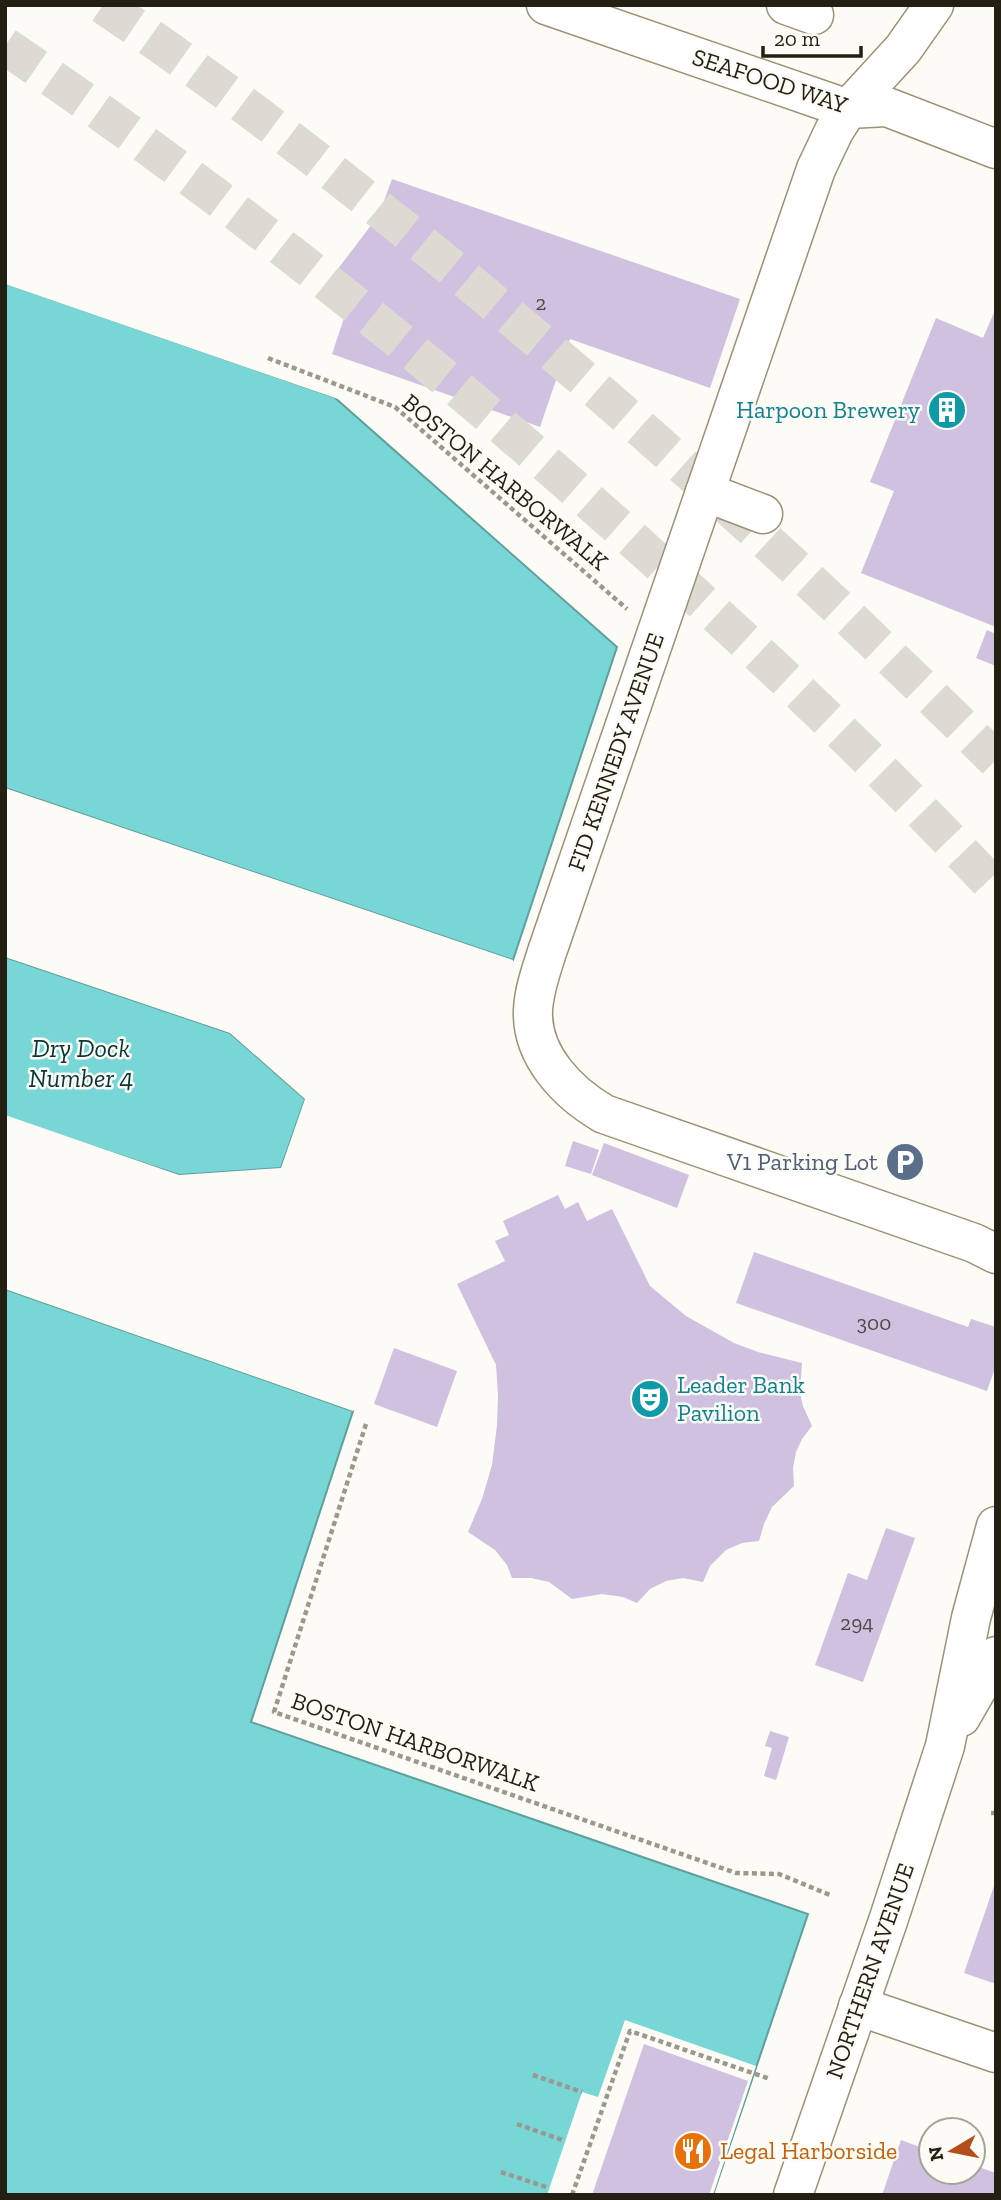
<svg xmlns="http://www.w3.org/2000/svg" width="1001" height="2200" font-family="'Zilla Slab',serif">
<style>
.water{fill:#79d6d7;stroke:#5f9f9c;stroke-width:2}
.pier{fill:#fdfbf5}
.building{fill:#cfc1df}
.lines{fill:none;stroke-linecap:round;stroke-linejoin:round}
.highway-tunnel{stroke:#dcdad3;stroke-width:38;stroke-dasharray:38 19;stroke-linecap:butt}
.minor-casing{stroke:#9b9174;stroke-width:41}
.major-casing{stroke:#9b9174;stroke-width:41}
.path{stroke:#9b988f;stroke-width:4.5;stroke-dasharray:5 3.5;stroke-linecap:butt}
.minor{stroke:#fff;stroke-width:38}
.major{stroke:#fff;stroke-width:38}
.labels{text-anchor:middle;stroke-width:5;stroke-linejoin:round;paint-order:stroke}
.number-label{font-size:21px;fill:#4e4846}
.street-label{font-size:24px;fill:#231f13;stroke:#fdfbf5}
.culture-label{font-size:24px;fill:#0d838f;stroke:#fdfbf5;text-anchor:end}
.service-label{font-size:24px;fill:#4e5e75;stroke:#fdfbf5;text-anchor:end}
.food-label{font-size:24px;fill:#c56008;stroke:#fdfbf5;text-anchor:start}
.water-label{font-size:26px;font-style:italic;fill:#083737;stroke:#fdfbf5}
</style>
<rect width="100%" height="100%" fill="#fdfbf5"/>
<g class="water">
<polygon points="5,283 334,397 617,647 513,960 5,788"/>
<polygon points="5,957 230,1033 305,1099 281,1168 179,1175 5,1117"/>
<polygon points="5,1289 353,1411 251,1722 808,1914 713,2195 5,2195"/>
</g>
<g class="pier">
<polygon points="5,279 335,394 344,401 5,284"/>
<polygon points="5,788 513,960 512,963 5,792"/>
<polygon points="6,953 232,1030 308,1098 284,1170 179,1179 5,1121 5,1115 179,1175 281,1168 305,1099 230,1033 5,957"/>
<polygon points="5,1286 6,1286 354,1408 353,1411 5,1289"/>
<polygon points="625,2020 756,2066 713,2195 547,2195 582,2092 598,2097"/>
</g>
<g class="building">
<polygon points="392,179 740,299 710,388 570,339 540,427 332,354 348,306 324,287 379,215"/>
<polygon points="996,308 996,627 861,573 894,491 870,482 936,318 983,338"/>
<polygon points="987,630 996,634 996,666 976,658"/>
<polygon points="573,1141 599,1150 591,1174 565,1166"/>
<polygon points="604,1143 689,1175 677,1208 592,1175"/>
<polygon points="558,1195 565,1209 578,1202 587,1221 612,1209 650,1286 686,1316 734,1343 758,1352 802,1363 800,1393 803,1406 812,1426 802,1439 796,1452 793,1468 794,1486 772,1507 764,1524 759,1541 742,1543 726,1550 710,1566 703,1582 683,1578 666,1581 650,1589 637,1603 623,1597 602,1594 572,1599 549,1582 531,1578 512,1578 507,1565 495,1550 468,1532 482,1499 492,1465 497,1425 498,1395 496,1365 457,1284 505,1261 495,1241 509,1235 503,1221"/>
<polygon points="754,1252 968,1327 971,1319 996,1327 996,1365 987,1391 736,1303"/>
<polygon points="394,1348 457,1371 437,1427 374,1404"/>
<polygon points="886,1528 915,1538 863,1682 815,1665 848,1573 867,1580"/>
<polygon points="770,1731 789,1737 776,1780 764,1776 772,1748 765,1746"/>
<polygon points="995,1883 996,1883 996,1984 964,1973"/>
<polygon points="644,2044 748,2081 709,2195 592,2195"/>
<polygon points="901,2140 931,2151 931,2172 973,2172 973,2165 996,2173 996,2195 882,2195"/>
</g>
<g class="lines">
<g class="highway-tunnel">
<path d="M 103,5 C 257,109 404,226 545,346 C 701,478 851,616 996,760"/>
<path d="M 5,46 C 222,193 427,357 623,531 C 752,645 878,763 996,889"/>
</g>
<defs>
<g id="minor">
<polyline points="546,5 848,109 887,107 996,149"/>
<polyline points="786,5 814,15"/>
<path d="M 934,5 L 903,49 L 848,109 L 834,131 L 816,169 L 547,952 C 541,971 534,990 533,1010 C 531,1056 568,1093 604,1114 L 974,1243 L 996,1254"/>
<polyline points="705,492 763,514"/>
<polyline points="858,2006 996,2053"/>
</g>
<g id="major">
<polyline points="961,1717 996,1656"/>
<polyline points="793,2195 889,1918 945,1746 971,1618 996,1526"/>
</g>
</defs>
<use href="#minor" class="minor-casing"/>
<use href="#major" class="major-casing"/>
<g class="path">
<polyline points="268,358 395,407 627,609"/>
<polyline points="366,1424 274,1712 736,1873 779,1874 830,1895"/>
<polyline points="991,1813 996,1813"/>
<polyline points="533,2075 582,2092"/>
<polyline points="517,2124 565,2141"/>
<polyline points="501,2172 549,2188"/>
<polyline points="572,2195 630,2031 770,2079"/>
</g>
<use href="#minor" class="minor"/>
<use href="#major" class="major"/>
</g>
<defs>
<symbol id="building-disc" viewBox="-11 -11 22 22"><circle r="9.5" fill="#0f9aa8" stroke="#fdfbf5"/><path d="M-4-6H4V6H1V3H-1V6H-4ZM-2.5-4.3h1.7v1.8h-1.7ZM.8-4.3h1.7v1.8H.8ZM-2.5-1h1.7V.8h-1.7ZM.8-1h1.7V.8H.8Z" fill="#fff"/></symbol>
<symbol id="parking-disc" viewBox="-11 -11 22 22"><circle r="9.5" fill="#5c6f8a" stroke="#fdfbf5"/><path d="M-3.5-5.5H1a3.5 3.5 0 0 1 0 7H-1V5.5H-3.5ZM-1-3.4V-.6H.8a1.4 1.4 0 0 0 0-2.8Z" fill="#fff"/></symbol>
<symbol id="theatre-disc" viewBox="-11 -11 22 22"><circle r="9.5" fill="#0f9aa8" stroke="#fdfbf5"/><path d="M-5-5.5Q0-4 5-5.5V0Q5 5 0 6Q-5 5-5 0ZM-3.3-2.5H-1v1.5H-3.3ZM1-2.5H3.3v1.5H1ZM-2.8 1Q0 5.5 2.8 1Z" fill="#fff"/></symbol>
<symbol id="restaurant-disc" viewBox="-11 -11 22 22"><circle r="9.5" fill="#e8710a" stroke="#fdfbf5"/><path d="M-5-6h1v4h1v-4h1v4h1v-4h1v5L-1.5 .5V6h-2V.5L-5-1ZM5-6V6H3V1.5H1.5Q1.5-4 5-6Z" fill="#fff"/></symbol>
</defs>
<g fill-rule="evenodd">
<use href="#building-disc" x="925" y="388" width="44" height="44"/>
<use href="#parking-disc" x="883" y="1140" width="44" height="44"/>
<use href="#theatre-disc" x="628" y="1377" width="44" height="44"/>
<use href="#restaurant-disc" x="671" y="2129" width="44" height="44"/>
</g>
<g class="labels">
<g class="number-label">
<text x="541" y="310">2</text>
<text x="874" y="1330">300</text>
<text x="857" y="1630">294</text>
</g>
<g class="street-label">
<text transform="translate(770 81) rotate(18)" y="8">SEAFOOD WAY</text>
<text transform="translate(505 482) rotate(40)" y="8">BOSTON HARBORWALK</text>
<text transform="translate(616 752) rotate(-71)" y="8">FID KENNEDY AVENUE</text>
<text transform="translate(415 1742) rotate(19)" y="8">BOSTON HARBORWALK</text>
<text transform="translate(870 1971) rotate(-71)" y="8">NORTHERN AVENUE</text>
</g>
<g class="culture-label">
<text x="920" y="418">Harpoon Brewery</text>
<text x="677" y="1393" text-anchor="start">Leader Bank<tspan x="677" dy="28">Pavilion</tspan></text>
</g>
<g class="service-label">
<text x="878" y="1170">V1 Parking Lot</text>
</g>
<g class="food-label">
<text x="720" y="2159">Legal Harborside</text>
</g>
<g class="water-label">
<text x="81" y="1057">Dry Dock<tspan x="81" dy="30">Number 4</tspan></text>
</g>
</g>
<rect width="1001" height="2200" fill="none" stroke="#231f13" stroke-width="14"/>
<g transform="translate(952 2151) rotate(260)"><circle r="33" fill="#fdfbf5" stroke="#a6a39b" stroke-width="2"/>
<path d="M0-5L12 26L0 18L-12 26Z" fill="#b34f1b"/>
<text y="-10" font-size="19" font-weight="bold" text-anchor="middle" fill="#231f13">N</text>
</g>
<path d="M763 46v10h98v-10" fill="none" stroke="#231f13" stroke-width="3.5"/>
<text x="774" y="46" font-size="21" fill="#231f13" stroke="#fdfbf5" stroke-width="5" paint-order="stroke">20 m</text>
</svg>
